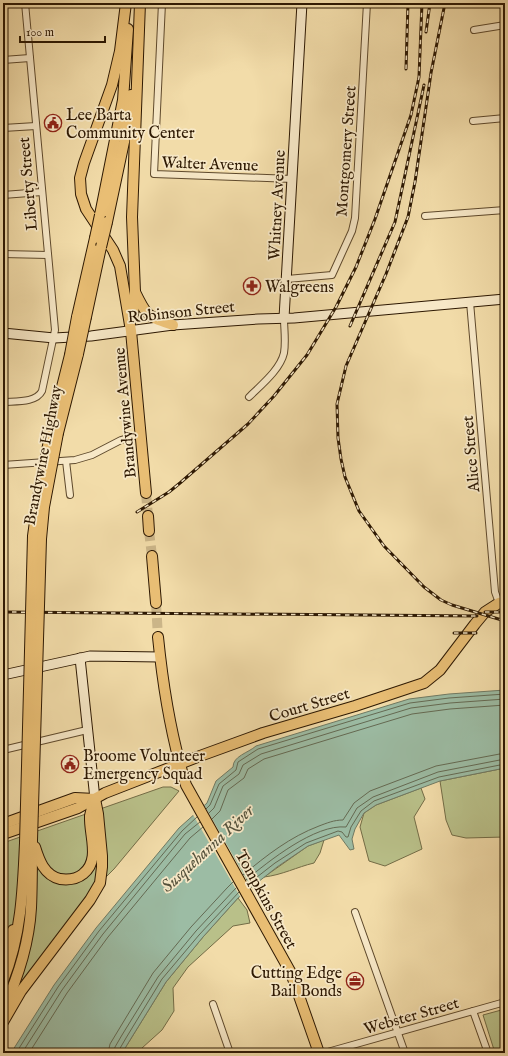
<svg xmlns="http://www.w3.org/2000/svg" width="508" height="1056" font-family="'IM FELL English',serif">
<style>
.green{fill:#b9c089;stroke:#736c46}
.water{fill:#9cbca4;stroke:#707a63}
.pier{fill:#f2dca9}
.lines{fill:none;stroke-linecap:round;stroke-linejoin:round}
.shore{stroke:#646a53;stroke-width:1}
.primary-tunnel{stroke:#cbb588;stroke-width:10;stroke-dasharray:10 5;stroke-linecap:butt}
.street-casing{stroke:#5e492c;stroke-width:8}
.secondary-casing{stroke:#2d1802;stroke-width:11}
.primary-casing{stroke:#2d1802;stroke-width:12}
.street{stroke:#f7e8c7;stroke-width:6}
.secondary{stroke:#f7e8c7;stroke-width:9}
.primary{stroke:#e9be74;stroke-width:10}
.rail-casing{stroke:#2d1802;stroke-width:3}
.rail{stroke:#f7e8c7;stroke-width:1.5;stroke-dasharray:4.5;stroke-linecap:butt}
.primary-bridge-casing{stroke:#2d1802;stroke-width:12;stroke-linecap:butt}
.primary-bridge{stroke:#e9be74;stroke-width:10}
.labels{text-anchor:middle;stroke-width:3.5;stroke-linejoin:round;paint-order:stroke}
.poi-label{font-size:16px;fill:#2d1802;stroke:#f7e8c7;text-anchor:start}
.street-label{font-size:16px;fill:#2d1802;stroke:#f7e8c7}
.water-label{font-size:17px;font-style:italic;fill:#54513b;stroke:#f7e8c7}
</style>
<rect width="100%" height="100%" fill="#f2dca9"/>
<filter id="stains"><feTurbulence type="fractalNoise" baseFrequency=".005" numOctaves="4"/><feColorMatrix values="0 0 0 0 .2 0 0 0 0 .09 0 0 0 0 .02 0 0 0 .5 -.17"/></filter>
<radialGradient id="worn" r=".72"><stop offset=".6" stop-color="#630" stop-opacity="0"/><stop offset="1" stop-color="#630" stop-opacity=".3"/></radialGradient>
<g class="green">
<polygon points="505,768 505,837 466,838 452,835 446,820 440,781"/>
<polygon points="163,787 171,787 179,791 114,869 88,895 3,1009 3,843"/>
<polygon points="421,788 425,799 414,817 422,849 385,866 369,861 360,827 364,813 376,805"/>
<path d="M 324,840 L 320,853 L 314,863 C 297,867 282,875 264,877 L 308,846 Z"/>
<polygon points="238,898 247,910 250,923 233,926 188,967 173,988 174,1011 162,1030 142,1048 140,1053 122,1053 166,982 203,937"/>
<polygon points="505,1009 505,1053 495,1053 483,1015"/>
</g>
<path class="water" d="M 505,690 L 505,768 L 440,781 L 376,805 L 364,813 L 355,829 L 352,839 L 354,849 L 350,850 L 339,835 L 308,846 L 277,867 L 238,898 L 203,937 L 166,982 L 122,1053 L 11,1053 L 54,985 L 96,928 L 179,828 L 207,803 L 216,781 L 233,767 C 233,756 248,753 256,746 L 409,699 L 449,694 Z"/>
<polygon class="pier" points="203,803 252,889 241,898 192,813"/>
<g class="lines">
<g class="shore">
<polyline points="206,809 210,805 219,784 236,770 238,762 258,749 410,703 449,698 505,694"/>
<polyline points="209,813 214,808 223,786 239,774 243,765 261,754 411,708 450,703 505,699"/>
<polyline points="212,819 220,811 228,790 244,778 248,769 264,759 412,714 450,709 505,705"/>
<path d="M 243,875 C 267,855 290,837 319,826 C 327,823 334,820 343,820 L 354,803 L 370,791 L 436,766 L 505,753"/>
<path d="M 246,880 C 269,861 315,824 346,827 L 357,808 L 373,797 L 438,772 L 505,759"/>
<polyline points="248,884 275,863 306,843 338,831 342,832 346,837 348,837 351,827 361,811 374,801 439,777 505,764"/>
<polyline points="16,1053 58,987 99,931 182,831 197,817"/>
<polyline points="22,1053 62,990 103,934 185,834 200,822"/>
<polyline points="29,1053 67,993 108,937 190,838 203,827"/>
<polyline points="108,1053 110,1044 153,973 191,927 227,888 233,882"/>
<polyline points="114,1053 115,1047 122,1035 158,977 196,931 236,888"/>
<polyline points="119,1053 119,1050 126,1038 162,979 199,935 239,892"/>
</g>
<g class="primary-tunnel">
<polyline points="146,493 148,516"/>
<polyline points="149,531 152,556"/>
<polyline points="156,603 158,637"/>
</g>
<defs>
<g id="street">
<polyline points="162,3 154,174 293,179"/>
<polyline points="474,30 505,25"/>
<polyline points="3,60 30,58"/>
<polyline points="473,121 505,118"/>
<polyline points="3,128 36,126"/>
<polyline points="3,195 42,192"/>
<polyline points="425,216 505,210"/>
<polyline points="3,254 48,255"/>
<polyline points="287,279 332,275 352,231 355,218 367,3"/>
<polyline points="470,302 495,592 499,603"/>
<path d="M 249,397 C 261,385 280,370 284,353 C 286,341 284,329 284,318"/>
<path d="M 3,402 C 16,401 36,403 42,391 L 55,330 L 25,3"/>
<polyline points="66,461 70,495"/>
<polyline points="3,465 75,460 92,455 121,440 141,434"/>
<polyline points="3,750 87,730"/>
<polyline points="355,912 405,1053"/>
<polyline points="213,1004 230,1053"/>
<polyline points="473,1011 488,1053"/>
<polyline points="324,1053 505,1002"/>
</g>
<g id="secondary">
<polyline points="284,318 302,3"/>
<polyline points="3,333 54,338 91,336 173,325 258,319 294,318 505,299"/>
<polyline points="80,658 95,799"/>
<polyline points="3,675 90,656 160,657"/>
</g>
<g id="primary">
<polyline points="126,3 120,51 112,85 84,163 80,178 81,194 86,209 113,250 120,266 131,331 146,493"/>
<polyline points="100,215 123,100 128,29"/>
<polyline points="107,222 124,142 131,95"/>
<path d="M 135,292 C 147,317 147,316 173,325"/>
<polyline points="133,315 135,292 132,217 140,3"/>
<polyline points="77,317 95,238"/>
<polyline points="86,317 101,247"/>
<polyline points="51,431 70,355"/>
<polyline points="58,433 78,354"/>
<polyline points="148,516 149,531"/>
<polyline points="152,556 156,603"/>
<path d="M 158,637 C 163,687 171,737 186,785 L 291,973 L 319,1053"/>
<polyline points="3,824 75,798 95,799"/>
<polyline points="3,834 78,808 105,793 200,756 263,733 355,706 424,683 440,670 475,624 485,612 499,603 505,601"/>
<path d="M 35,847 C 39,860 44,875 60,879 C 68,880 77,879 83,874 C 101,860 89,835 90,816 C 91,811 93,805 94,801"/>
<polyline points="3,949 8,942 13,930"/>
<path d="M 3,981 C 21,936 23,891 25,843"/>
<path d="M 3,1010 C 18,978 29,943 31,908 C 32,885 32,863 32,840"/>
<polyline points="3,1022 21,991 90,900 100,883 102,867 102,856 98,814 95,799"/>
</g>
</defs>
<use href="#street" class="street-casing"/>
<use href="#secondary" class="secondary-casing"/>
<use href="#primary" class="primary-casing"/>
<use href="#street" class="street"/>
<use href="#secondary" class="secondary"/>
<use href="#primary" class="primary"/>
<defs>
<g id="rail">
<polyline points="445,3 431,73 415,182 408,217 386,274 346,366 337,404 338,438 341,459 345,477 359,511 384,546 424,587 441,600 452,605 505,621"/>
<polyline points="426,32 430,3"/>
<polyline points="406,69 408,3"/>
<polyline points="350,326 395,222 424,85"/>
<polyline points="137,512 169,492 180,483 248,424 274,396 307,355 336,307 356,267 375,219 411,115 419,77 422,3"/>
<polyline points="3,612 477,616"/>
<polyline points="485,612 505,612"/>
<polyline points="454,633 476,633"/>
</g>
</defs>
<use href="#rail" class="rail-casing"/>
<use href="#rail" class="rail"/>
<defs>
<g id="primary-bridge">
<polyline points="95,238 100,215"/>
<polyline points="101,247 107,222"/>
<polyline points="78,354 86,317"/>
<polyline points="70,355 77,317"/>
<polyline points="32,840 41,539 44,507 58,433"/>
<polyline points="25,843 33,536 40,485 51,431"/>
</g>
</defs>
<use href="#primary-bridge" class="primary-bridge-casing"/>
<use href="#primary-bridge" class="primary-bridge"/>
</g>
<defs>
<symbol id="civic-ring" viewBox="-11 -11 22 22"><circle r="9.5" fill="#f7e8c7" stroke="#8f2418" stroke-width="1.5"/><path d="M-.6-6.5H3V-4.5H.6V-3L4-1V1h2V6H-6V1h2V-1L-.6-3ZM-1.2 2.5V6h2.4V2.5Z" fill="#8f2418"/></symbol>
<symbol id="pharmacy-ring" viewBox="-11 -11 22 22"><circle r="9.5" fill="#f7e8c7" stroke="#8f2418" stroke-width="1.5"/><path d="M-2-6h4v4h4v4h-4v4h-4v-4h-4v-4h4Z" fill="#8f2418"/></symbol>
<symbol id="office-ring" viewBox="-11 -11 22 22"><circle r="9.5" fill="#f7e8c7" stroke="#8f2418" stroke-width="1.5"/><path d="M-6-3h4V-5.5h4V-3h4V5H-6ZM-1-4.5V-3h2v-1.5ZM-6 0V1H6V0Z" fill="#8f2418"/></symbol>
</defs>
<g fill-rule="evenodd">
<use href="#civic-ring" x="43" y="113" width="20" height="20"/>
<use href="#pharmacy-ring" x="242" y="276" width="20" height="20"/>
<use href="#civic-ring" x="60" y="754" width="20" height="20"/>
<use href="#office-ring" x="345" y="971" width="20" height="20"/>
</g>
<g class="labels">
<g class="poi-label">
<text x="66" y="120">Lee Barta<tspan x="66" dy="18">Community Center</tspan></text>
<text x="265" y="292">Walgreens</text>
<text x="83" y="761">Broome Volunteer<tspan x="83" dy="18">Emergency Squad</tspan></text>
<text x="342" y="978" text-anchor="end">Cutting Edge<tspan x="342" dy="18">Bail Bonds</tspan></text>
</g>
<g class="street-label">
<text transform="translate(345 151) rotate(-86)" y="6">Montgomery Street</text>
<text transform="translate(210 163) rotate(2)" y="6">Walter Avenue</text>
<text transform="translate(27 184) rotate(-95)" y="6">Liberty Street</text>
<text transform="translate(276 205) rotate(-87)" y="6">Whitney Avenue</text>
<text transform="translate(181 311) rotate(-6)" y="6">Robinson Street</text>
<text transform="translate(124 413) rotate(-95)" y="6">Brandywine Avenue</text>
<text transform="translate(470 454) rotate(-95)" y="6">Alice Street</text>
<text transform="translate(42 455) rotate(-79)" y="6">Brandywine Highway</text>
<text transform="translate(309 704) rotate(-17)" y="6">Court Street</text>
<text transform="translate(267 899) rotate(61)" y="6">Tompkins Street</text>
<text transform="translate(411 1015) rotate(-16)" y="6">Webster Street</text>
</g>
<g class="water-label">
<text transform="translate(207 848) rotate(-43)" y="6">Susquehanna River</text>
</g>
</g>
<rect width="508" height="1056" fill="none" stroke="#f2dca9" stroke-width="16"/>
<rect x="4" y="4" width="500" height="1048" fill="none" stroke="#2d1802" stroke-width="2"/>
<rect x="8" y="8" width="492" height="1040" fill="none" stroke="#2d1802"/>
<path d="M20 36v6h85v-6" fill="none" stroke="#2d1802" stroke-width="2"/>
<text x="26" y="36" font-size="12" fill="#2d1802" stroke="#f7e8c7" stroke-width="3" paint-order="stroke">100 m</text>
<rect width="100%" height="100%" filter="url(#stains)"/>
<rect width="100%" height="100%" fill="url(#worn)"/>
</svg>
